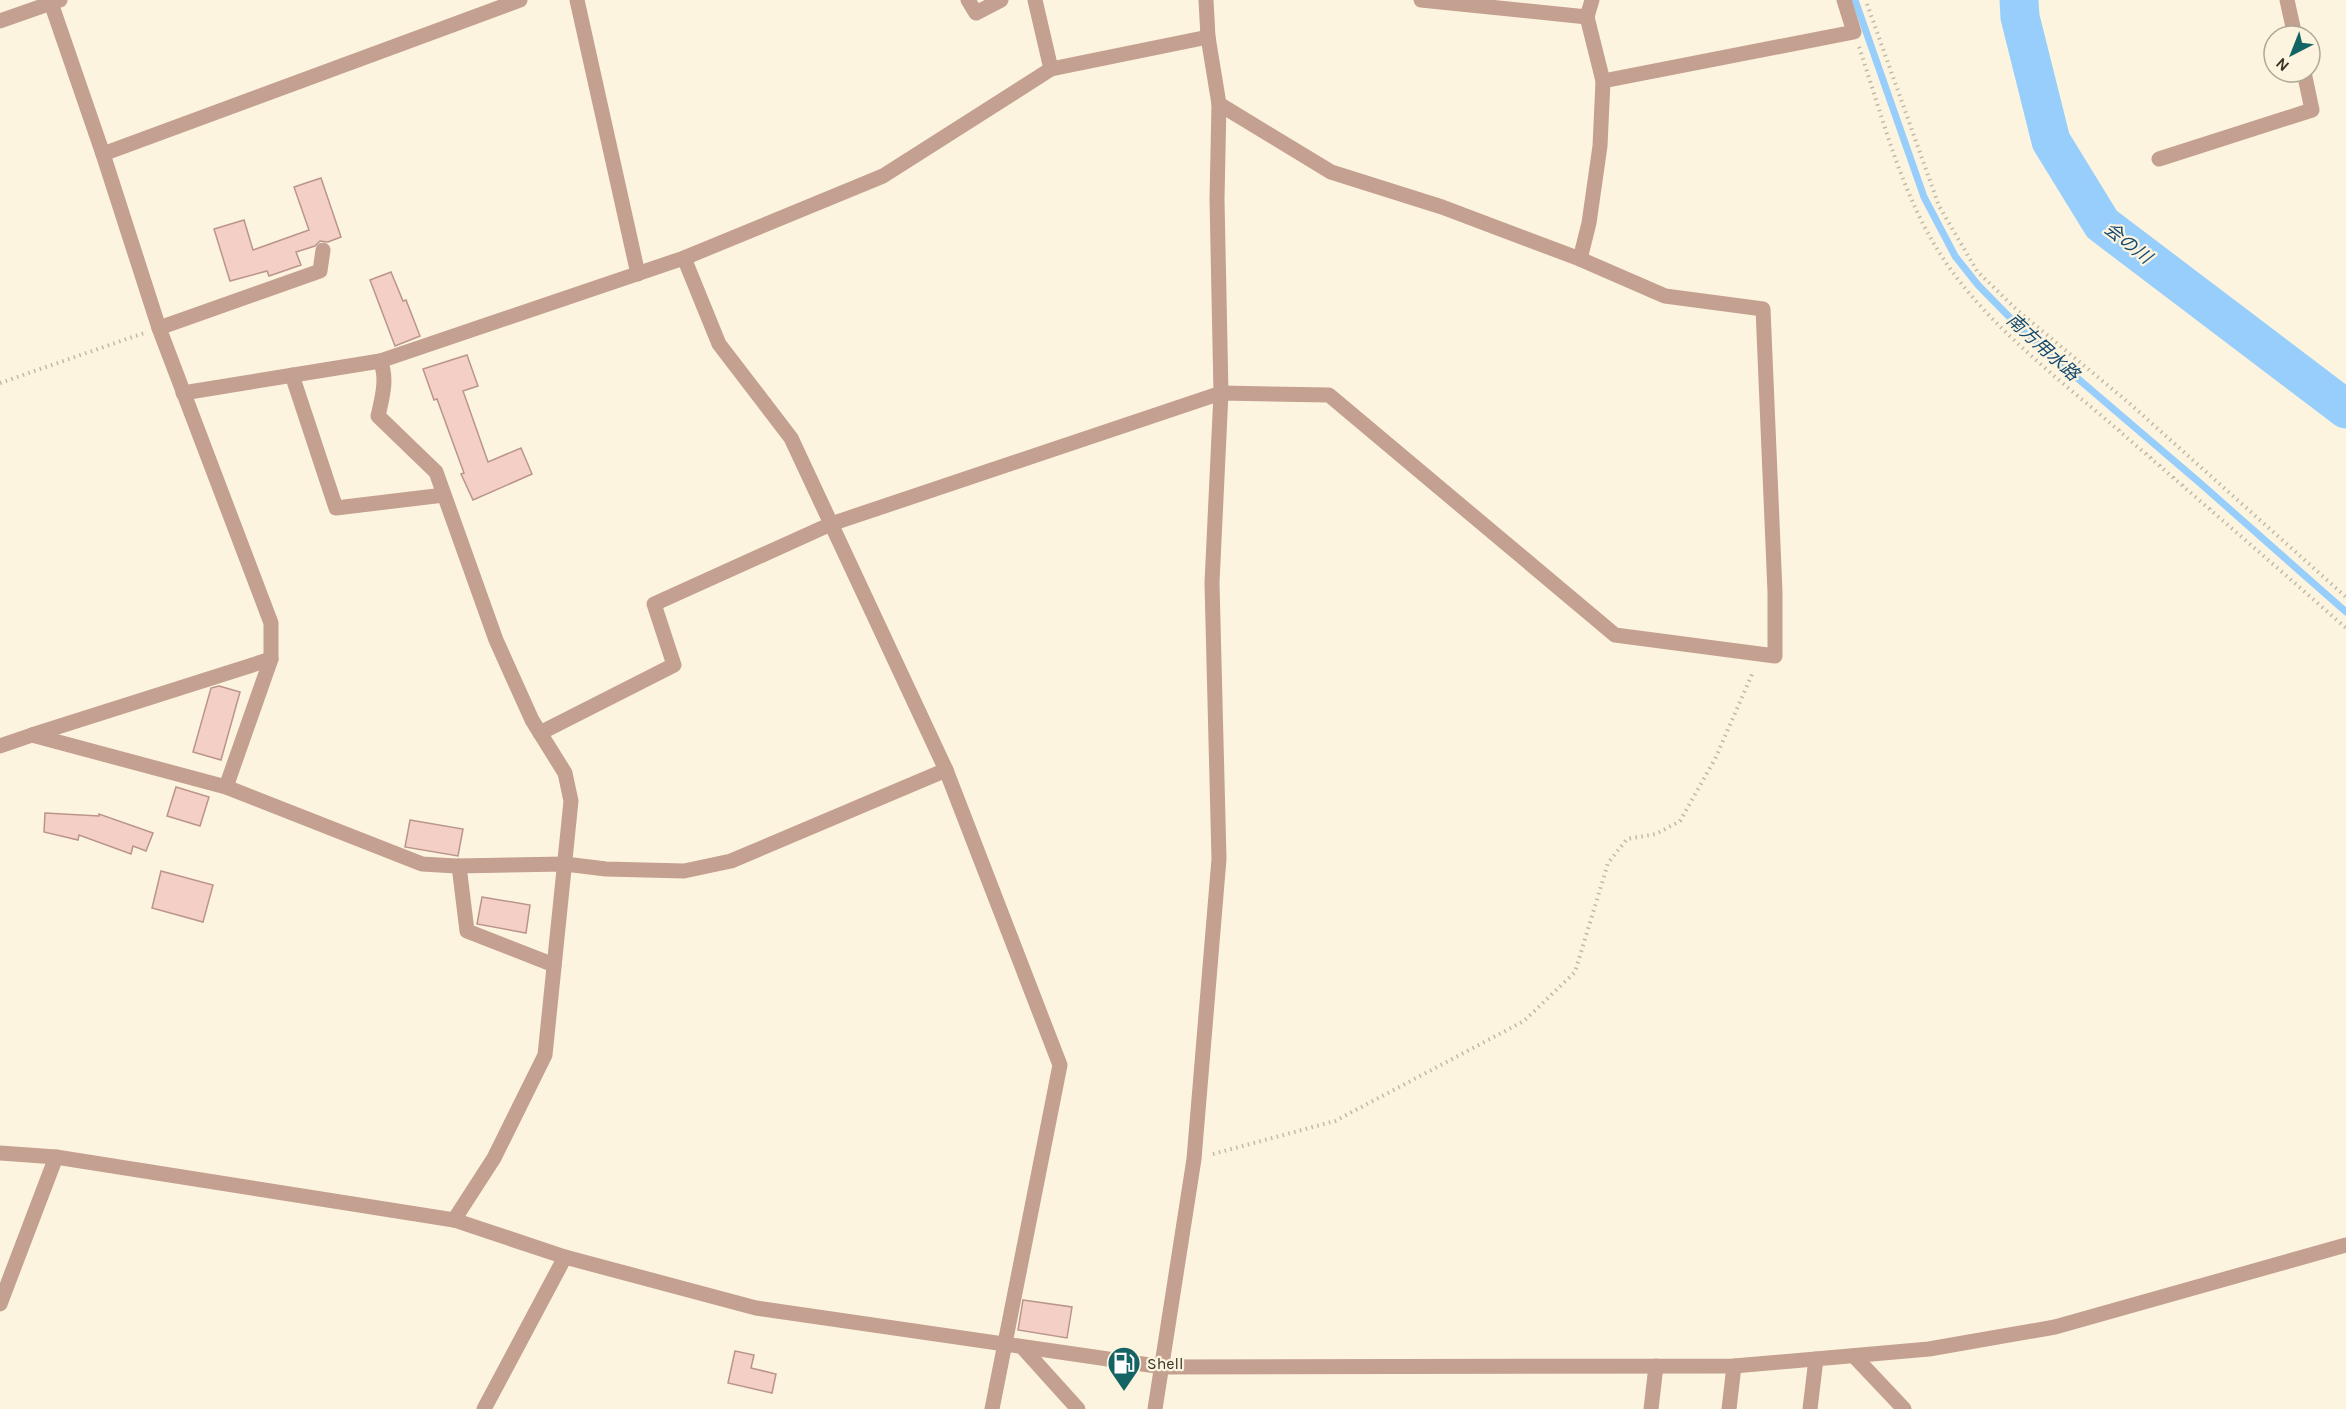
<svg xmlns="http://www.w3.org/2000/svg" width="2346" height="1409" font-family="Karla,'Noto Sans JP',sans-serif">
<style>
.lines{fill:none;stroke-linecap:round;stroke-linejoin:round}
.stream{stroke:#97cefc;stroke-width:7}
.river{stroke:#97cefc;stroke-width:39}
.building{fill:#f3cfc5;stroke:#ba9589;stroke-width:1.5}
.path{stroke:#c1b9a6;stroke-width:4;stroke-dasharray:1.5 4.5;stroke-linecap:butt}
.minor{stroke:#c4a091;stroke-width:15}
.labels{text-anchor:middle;stroke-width:4.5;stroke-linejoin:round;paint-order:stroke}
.poi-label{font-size:16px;fill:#393325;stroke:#fdf4df;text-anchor:start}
.water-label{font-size:18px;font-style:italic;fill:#154a6f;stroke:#fdf4df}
</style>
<rect width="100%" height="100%" fill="#fdf4df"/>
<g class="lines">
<polyline class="stream" points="1855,0 1924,197 1955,256 1978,285 2027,335 2200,483 2346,612"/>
<polyline class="river" points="2019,0 2020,17 2051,141 2102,224 2346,409"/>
</g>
<g class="building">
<polygon points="321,178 341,237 328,242 320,241 315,246 296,252 301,265 269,276 267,271 230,281 214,229 244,220 253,250 309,230 294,187"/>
<polygon points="391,272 403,301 406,300 420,336 395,346 370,280"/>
<polygon points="467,355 478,386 463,391 488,462 521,448 532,474 473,500 461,474 464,473 437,399 434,400 423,369"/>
<polygon points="219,686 240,692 221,760 193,752 211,688"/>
<polygon points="176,787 209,797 200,826 167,816"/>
<polygon points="45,813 99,816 99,814 153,833 146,851 133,846 131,854 79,835 78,840 44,832"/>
<polygon points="410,820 463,829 458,856 405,847"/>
<polygon points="161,871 213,885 203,922 152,908"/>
<polygon points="482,897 530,905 526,933 477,924"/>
<polygon points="1023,1300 1072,1307 1067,1338 1018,1330"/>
<polygon points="735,1351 754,1355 751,1368 776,1374 772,1393 728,1383"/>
</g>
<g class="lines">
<g class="path">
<polyline points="1867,4 1939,206 1977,271 2017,310 2129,403 2346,597"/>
<path d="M 1859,47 C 1881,112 1898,182 1933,242 C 1975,316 2053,374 2117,429 C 2193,495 2270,561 2346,628"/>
<polyline points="0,383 144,333"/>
<polyline points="1213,1154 1335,1121 1524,1021 1575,972 1608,863 1627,839 1656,834 1680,821 1715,759 1753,672"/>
</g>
<g class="minor">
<polyline points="50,0 103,154 159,328 271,623 271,659 226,787"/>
<polyline points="577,0 638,274"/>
<polyline points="968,0 976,13 1001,0"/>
<polyline points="1035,0 1051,69"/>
<polyline points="1421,0 1587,17 1592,0"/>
<polyline points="2287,0 2295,36"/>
<polyline points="0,21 60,0"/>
<polyline points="1603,81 1854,32 1844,0"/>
<polyline points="103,154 520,0"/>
<polyline points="2159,159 2312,110 2304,72"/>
<polyline points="684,258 719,344 791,438 946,770 1060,1065 992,1409"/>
<polyline points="1580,259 1589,223 1600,146 1603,81 1587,17"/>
<polyline points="159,328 320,271 323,250"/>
<path d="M 380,361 C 388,377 382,399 378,416 L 436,472 L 496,640 L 532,720 L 565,773 L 571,801 L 545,1055 L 494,1158 L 454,1220"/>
<polyline points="292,375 336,508 444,495"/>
<polyline points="183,393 380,361 684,258 883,176 1051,69 1208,37"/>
<polyline points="540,733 674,665 654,604 831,524 1221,393 1329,395 1615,635 1775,656 1775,592 1763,309 1665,296 1580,259 1442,207 1331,172 1219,104"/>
<polyline points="32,735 271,659"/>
<polyline points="0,746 32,735 226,787 422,864 456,866 565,864 606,869 684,871 731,861 946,770"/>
<polyline points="459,866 467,931 554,965"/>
<polyline points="0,1153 56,1157 454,1220 565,1257 756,1308 1163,1367 1734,1366 1929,1349 2055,1327 2346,1245"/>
<polyline points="0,1304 56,1157"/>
<polyline points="1023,1348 1078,1409"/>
<polyline points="1854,1356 1904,1409"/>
<polyline points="484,1409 565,1257"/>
<polyline points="1155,1409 1194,1159 1219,859 1212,583 1221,393 1217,199 1219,104 1208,37 1206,0"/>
<polyline points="1651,1409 1656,1366"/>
<polyline points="1729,1409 1734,1366"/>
<polyline points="1810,1409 1816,1359"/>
</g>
</g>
<defs>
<symbol id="fuel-pin" viewBox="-11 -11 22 30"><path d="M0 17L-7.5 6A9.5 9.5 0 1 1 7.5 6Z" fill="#146365" stroke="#fdf4df"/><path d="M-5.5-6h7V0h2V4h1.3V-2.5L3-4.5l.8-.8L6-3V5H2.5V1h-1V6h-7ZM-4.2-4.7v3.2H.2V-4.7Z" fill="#fff"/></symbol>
</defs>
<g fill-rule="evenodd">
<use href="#fuel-pin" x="1105" y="1344" width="38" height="52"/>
</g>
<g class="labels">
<g class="poi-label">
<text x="1147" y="1369">Shell</text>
</g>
<g class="water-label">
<text transform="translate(2128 243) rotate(38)" y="6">会の川</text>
<text transform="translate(2043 347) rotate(42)" y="6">南方用水路</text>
</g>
</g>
<g transform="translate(2292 54) rotate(222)"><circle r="28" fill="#fdf4df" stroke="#afa795" stroke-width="1.5"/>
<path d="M0-4.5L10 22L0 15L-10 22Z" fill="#146365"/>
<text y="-9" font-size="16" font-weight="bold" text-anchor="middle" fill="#393325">N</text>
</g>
</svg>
